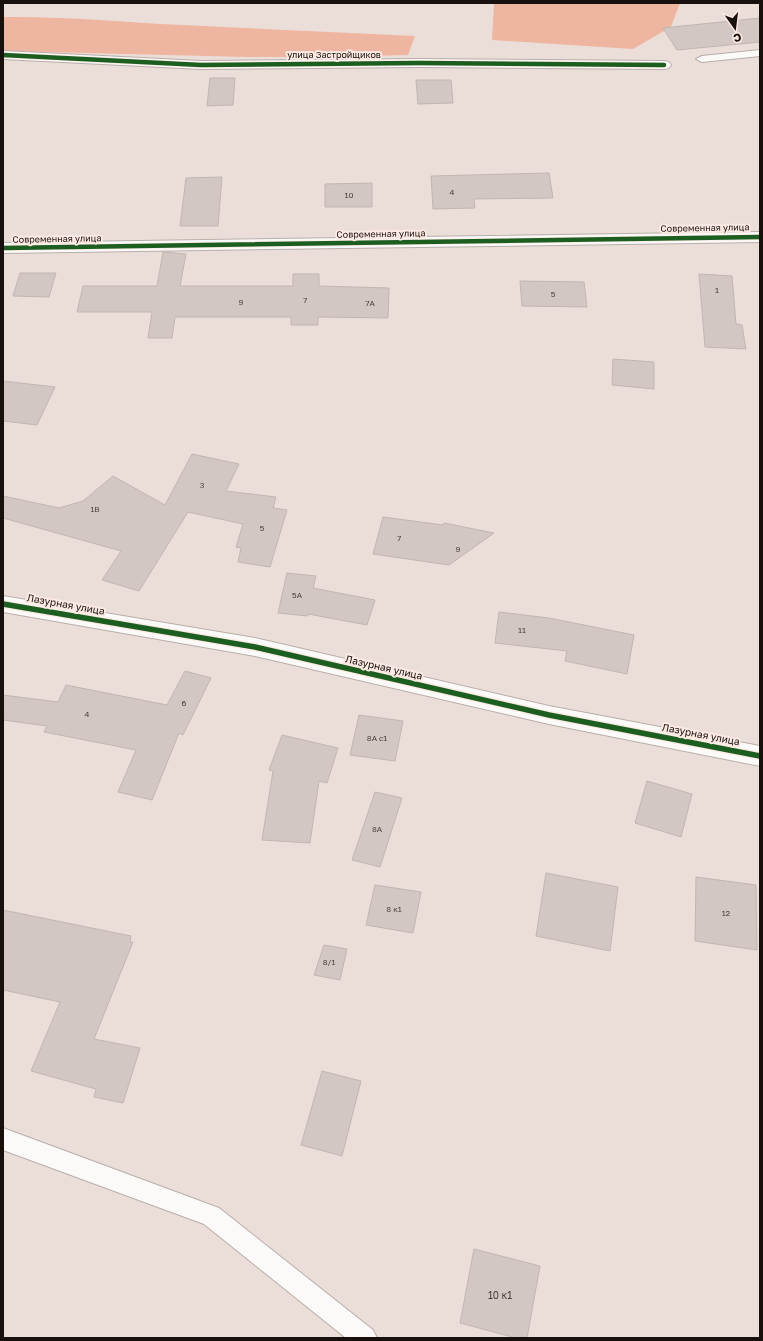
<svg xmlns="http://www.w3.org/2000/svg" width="763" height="1341" font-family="'Golos Text',sans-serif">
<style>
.forest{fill:#eeb6a0}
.building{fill:#d2c7c3;stroke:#c0b6b2}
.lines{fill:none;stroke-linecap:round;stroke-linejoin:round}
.lane-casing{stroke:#b8aeaa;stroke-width:2}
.street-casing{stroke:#b8aeaa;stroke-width:2}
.lane{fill:#fcfaf9;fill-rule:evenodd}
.street{fill:#fcfaf9;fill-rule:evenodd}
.cycleway-far1-casing{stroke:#fce9e2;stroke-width:6}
.cycleway-casing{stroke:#fce9e2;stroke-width:8}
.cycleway-far1{stroke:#1b5e20;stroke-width:4.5}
.cycleway{stroke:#1b5e20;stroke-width:5.5}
.labels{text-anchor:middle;stroke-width:4;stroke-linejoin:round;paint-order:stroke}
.number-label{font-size:8px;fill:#473f3c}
.far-street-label{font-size:9px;fill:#17100d;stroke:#fce9e2}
.street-label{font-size:10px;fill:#17100d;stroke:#fce9e2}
.near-number-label{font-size:10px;fill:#473f3c}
</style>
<rect width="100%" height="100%" fill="#ebded9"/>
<g class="forest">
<polygon points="494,3 680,3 671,27 633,49 492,40"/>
<path d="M 3,17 C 63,16 122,22 182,25 C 259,29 337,32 415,36 L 408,55 L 329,57 L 247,57 L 3,51 Z"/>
</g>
<g class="building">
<polygon points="760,18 760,42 677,50 663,28"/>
<polygon points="210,78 235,78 233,105 207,106"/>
<polygon points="416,80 451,80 453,103 418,104"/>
<polygon points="549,173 553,198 474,199 475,208 433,209 431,176"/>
<polygon points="222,177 218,226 180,226 186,178"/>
<polygon points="372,183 372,207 325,207 325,184"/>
<polygon points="163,252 186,254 180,286 293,286 293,274 319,274 319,286 389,288 388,318 318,317 318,325 291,325 291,317 175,317 172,338 148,338 152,312 77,312 83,286 157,286"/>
<polygon points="20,273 56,273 49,297 13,296"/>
<polygon points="699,274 732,276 736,324 742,325 746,349 705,347"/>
<polygon points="520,281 584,282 587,307 522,306"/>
<polygon points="613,359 654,362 654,389 612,385"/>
<polygon points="3,381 55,387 37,425 3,421"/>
<polygon points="192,454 239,464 226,491 276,497 273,508 287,510 270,567 238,562 241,548 236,547 243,524 188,512 139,591 102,580 121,551 3,518 3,496 59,508 83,501 113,476 165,505"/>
<polygon points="383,517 443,525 444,523 494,533 449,565 373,554"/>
<polygon points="287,573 316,576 313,588 375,600 367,625 308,614 308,616 278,613"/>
<polygon points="499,612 549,618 634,635 627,674 565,661 567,651 495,643"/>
<polygon points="185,671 211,678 183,735 179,733 152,800 118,792 136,750 44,732 47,726 3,720 3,695 58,702 66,685 167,705"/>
<polygon points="359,715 403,721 395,761 350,755"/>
<polygon points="282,735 338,748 327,783 319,781 310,843 262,840 273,771 269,770"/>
<polygon points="647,781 692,794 681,837 635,823"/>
<polygon points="375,792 402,798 380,867 352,860"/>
<polygon points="546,873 618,887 610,951 536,936"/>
<polygon points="696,877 756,885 757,950 695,941"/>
<polygon points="375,885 421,892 413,933 366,925"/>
<polygon points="3,910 131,936 130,942 133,942 94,1039 140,1048 123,1103 94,1097 96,1089 31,1071 60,1002 3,990"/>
<polygon points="324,945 347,949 340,980 314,975"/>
<polygon points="322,1071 361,1081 342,1156 301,1145"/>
<polygon points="474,1249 540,1266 527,1338 516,1338 460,1323"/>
</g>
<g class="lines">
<defs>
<g id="lane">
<polygon points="760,50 760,56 702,62 696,59 702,56"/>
<polygon points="3,1128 219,1208 373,1330 377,1338 346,1338 204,1224 3,1150"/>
</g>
<g id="street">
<polygon points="3,51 201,61 419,59 664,61 669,62 671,65 669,68 664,69 419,67 201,69 3,59"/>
<polygon points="760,232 760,242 3,253 3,243"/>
<polygon points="3,596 255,638 549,706 760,746 760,766 549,724 255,656 3,612"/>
</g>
</defs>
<use href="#lane" class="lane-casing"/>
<use href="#street" class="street-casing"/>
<use href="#lane" class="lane"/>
<use href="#street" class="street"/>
<defs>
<g id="cycleway-far1">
<polyline points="3,55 201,65 419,63 664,65"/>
<polyline points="3,248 760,237"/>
</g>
<polyline id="cycleway" points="3,604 255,647 549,715 760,756"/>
</defs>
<use href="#cycleway-far1" class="cycleway-far1-casing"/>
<use href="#cycleway" class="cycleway-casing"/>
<use href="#cycleway-far1" class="cycleway-far1"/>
<use href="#cycleway" class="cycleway"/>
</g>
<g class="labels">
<g class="number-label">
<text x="452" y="195">4</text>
<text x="349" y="198">10</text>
<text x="717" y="293">1</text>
<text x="553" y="297">5</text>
<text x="305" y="303">7</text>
<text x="241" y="305">9</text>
<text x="370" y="306">7А</text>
<text x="202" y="488">3</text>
<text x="95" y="512">1В</text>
<text x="262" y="531">5</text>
<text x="399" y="541">7</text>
<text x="458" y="552">9</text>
<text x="297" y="598">5А</text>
<text x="522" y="633">11</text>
<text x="184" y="706">6</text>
<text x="87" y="717">4</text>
<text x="377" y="741">8А с1</text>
<text x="377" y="832">8А</text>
<text x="394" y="912">8 к1</text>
<text x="726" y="916">12</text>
<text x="329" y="965">8/1</text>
</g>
<g class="far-street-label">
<text x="334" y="58">улица Застройщиков</text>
<text transform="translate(705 228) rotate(-1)" y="3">Современная улица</text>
<text transform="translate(381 234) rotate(-1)" y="3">Современная улица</text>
<text transform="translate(57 239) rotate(-1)" y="3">Современная улица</text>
</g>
<g class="street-label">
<text transform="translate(66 604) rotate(10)" y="4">Лазурная улица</text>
<text transform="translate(384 667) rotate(13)" y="4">Лазурная улица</text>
<text transform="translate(701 734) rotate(11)" y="4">Лазурная улица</text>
</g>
<g class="near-number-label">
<text x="500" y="1299">10 к1</text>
</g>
</g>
<rect width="763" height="1341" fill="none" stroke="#17100d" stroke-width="8"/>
<g transform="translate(735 28) rotate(166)" stroke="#fce9e2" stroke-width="3" paint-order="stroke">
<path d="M0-3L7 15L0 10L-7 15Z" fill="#17100d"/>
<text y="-6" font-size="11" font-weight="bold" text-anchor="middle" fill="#17100d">С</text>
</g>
</svg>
